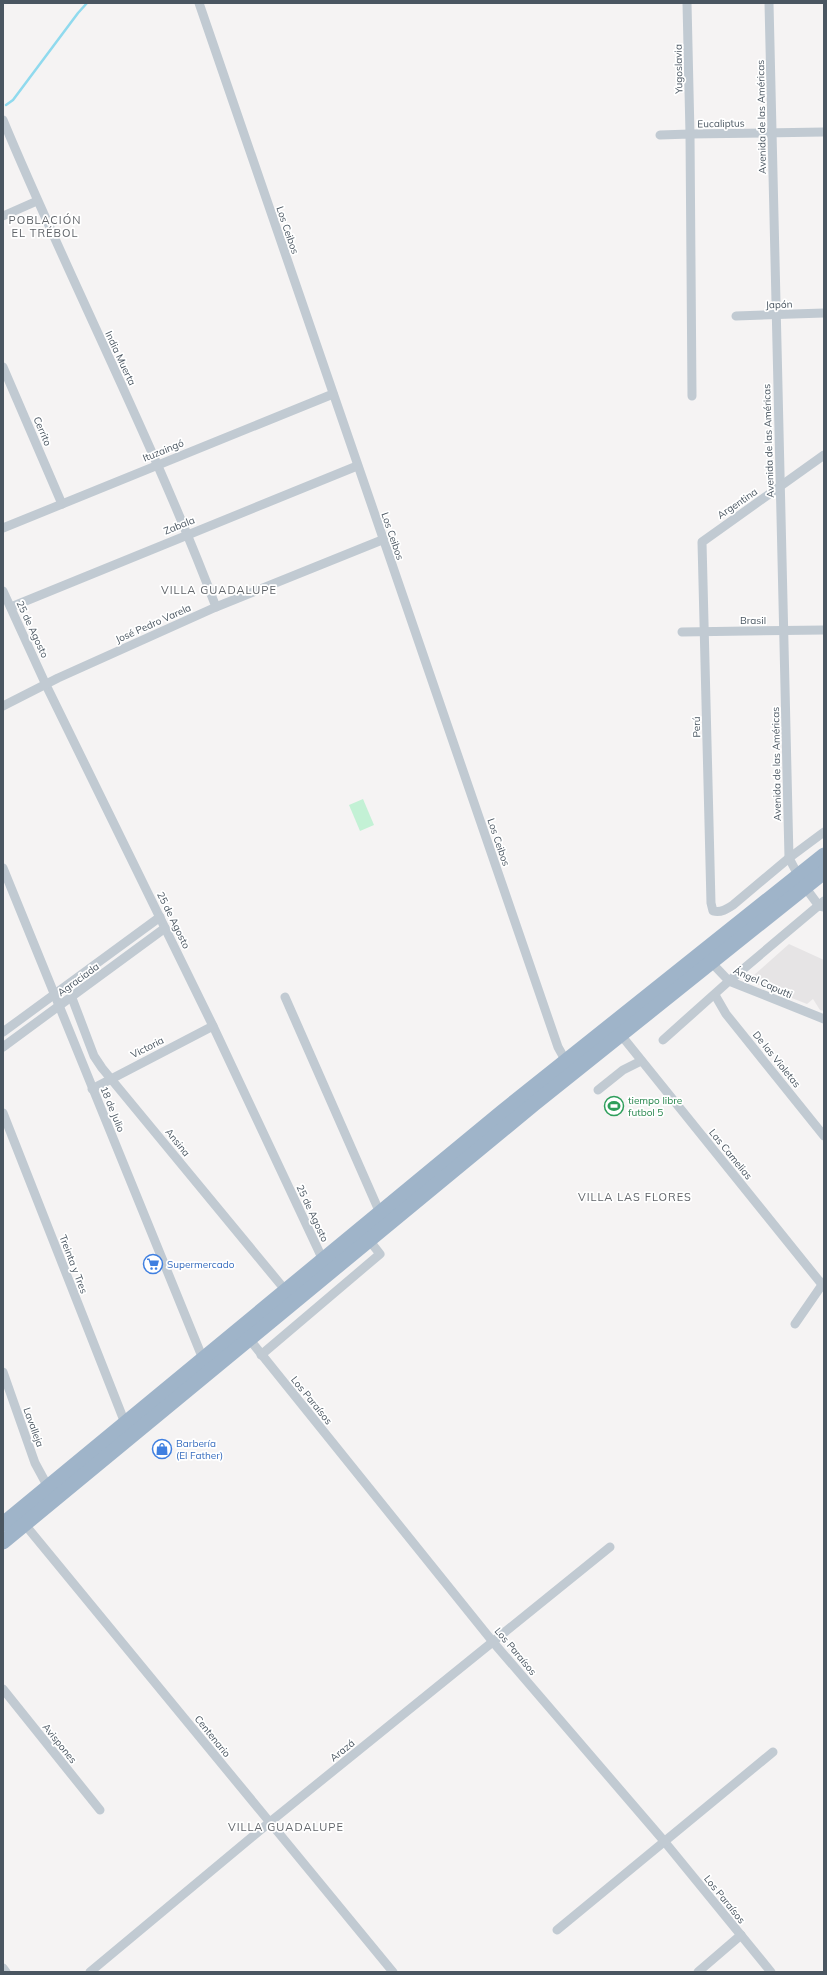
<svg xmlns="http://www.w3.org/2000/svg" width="827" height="1975" font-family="Mulish,sans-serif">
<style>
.education{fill:#e6e4e5}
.garden{fill:#c3f1d5}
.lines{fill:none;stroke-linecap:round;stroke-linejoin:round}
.stream{stroke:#90daee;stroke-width:2.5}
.minor{stroke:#c1cad2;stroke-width:9}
.trunk{stroke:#9fb4c9;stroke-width:15}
.labels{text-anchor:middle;stroke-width:3.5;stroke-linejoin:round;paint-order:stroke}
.street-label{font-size:10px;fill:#4a5661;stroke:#fff}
.leisure-label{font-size:10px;fill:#27864d;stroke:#fff;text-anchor:start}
.shop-label{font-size:10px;fill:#366cbe;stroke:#fff;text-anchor:start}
.neighbourhood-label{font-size:11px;letter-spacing:1px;fill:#5f6368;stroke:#fff}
</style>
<rect width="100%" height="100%" fill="#f5f3f3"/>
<polygon class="education" points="789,944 824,960 824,1011 820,1010 813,999 807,1004 754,983 754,975"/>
<polygon class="garden" points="363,799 374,825 360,831 349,805"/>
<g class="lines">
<polyline class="stream" points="6,105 13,100 78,13 87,3"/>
<g class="minor">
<polyline points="199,3 558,1047 568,1065"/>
<polyline points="687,3 690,134 824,132"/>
<polyline points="769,3 789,858 798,875"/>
<path d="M 3,120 C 71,283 153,441 216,607"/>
<polyline points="660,135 690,134 692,396"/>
<polyline points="3,216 37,201"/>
<polyline points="736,316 824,313"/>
<polyline points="3,367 62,504"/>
<path d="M 824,455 L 702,542 L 711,903 L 713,911 C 721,913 727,909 733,905 L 789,858 L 824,832"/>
<polyline points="3,528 333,394"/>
<polyline points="3,591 46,685 213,1026 323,1260"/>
<polyline points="11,607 357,466"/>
<polyline points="682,632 824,630"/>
<polyline points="3,706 58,678 216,607 382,540"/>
<polyline points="3,868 203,1359"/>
<polyline points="805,887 819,906 823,907"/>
<polyline points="708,959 729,981 824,1019"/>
<polyline points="715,995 726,1014 824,1136"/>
<polyline points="285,997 380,1213"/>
<polyline points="72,998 94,1056 102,1068 286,1291"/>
<polyline points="3,1032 160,917"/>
<polyline points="621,1035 824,1287"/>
<polyline points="663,1040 729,981 824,901"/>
<polyline points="3,1047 165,928"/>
<polyline points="92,1089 213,1026"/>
<polyline points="598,1090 623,1070 641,1061"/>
<polyline points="3,1113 125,1423"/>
<polyline points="795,1324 824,1282"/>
<polyline points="250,1340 493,1642 664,1841 771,1972"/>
<polyline points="261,1355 380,1254 369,1240"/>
<polyline points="3,1372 35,1463 48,1487"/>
<polyline points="22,1521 393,1972"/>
<polyline points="3,1689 100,1810"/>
<polyline points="557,1930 773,1752"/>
<polyline points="3,1968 6,1972"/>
<polyline points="90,1972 270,1822 610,1547"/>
<polyline points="698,1972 741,1935"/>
</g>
<g class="trunk">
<polyline points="3,1524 502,1112 824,855"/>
<polyline points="3,1542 534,1104 824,872"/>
</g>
</g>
<defs>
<symbol id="stadium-ring" viewBox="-11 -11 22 22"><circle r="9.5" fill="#fff" stroke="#2e9e5b" stroke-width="1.5"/><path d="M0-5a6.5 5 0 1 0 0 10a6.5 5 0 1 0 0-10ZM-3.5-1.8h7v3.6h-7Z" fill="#2e9e5b"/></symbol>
<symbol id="supermarket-ring" viewBox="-11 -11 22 22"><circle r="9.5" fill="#fff" stroke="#3f7fe0" stroke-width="1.5"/><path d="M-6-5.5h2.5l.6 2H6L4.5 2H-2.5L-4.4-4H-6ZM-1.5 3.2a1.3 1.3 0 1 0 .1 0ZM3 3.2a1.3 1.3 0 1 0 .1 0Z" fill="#3f7fe0"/></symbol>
<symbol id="shop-ring" viewBox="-11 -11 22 22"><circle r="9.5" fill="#fff" stroke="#3f7fe0" stroke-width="1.5"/><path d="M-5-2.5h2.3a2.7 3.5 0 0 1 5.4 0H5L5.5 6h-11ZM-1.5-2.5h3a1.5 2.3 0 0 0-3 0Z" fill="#3f7fe0"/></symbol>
</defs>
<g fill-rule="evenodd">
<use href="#stadium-ring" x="603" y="1095" width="22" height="22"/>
<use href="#supermarket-ring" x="142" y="1253" width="22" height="22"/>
<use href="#shop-ring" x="151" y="1438" width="22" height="22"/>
</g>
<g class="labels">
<g class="street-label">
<text transform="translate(678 69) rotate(-91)" y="4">Yugoslavia</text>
<text transform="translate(761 117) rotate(-91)" y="4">Avenida de las Américas</text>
<text transform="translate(721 123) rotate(-1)" y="4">Eucaliptus</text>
<text transform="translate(288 230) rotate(71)" y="4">Los Ceibos</text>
<text transform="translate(779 304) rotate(-2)" y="4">Japón</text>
<text transform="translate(121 358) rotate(65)" y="4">India Muerta</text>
<text transform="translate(43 431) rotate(67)" y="4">Cerrito</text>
<text transform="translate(768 441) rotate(-92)" y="4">Avenida de las Américas</text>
<text transform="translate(163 450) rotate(-22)" y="4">Ituzaingó</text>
<text transform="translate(737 503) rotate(-34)" y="4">Argentina</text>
<text transform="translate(179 525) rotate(-22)" y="4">Zabala</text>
<text transform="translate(393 536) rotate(71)" y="4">Los Ceibos</text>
<text x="753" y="624">Brasil</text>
<text transform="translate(153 623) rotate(-24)" y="4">José Pedro Varela</text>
<text transform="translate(33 629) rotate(65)" y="4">25 de Agosto</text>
<text transform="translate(696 727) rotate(-91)" y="4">Perú</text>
<text transform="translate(776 764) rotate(-91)" y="4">Avenida de las Américas</text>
<text transform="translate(499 842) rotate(71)" y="4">Los Ceibos</text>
<text transform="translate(174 920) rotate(64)" y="4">25 de Agosto</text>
<text transform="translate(78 979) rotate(-36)" y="4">Agraciada</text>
<text transform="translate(763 982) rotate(24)" y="4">Ángel Caputti</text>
<text transform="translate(147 1047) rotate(-27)" y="4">Victoria</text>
<text transform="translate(777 1059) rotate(51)" y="4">De las Violetas</text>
<text transform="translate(113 1109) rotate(68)" y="4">18 de Julio</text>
<text transform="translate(178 1142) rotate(51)" y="4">Ansina</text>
<text transform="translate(731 1154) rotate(51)" y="4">Las Camelias</text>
<text transform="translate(313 1213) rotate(65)" y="4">25 de Agosto</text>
<text transform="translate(74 1264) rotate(69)" y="4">Treinta y Tres</text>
<text transform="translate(312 1400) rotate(51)" y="4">Los Paraísos</text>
<text transform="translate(34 1427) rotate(70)" y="4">Lavalleja</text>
<text transform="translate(516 1651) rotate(50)" y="4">Los Paraísos</text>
<text transform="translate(213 1736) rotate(51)" y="4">Centenario</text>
<text transform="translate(60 1743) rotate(51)" y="4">Avispones</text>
<text transform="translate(342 1750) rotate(-39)" y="4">Arazá</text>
<text transform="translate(725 1899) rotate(51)" y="4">Los Paraísos</text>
</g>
<g class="leisure-label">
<text x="628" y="1104">tiempo libre<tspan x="628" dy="12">futbol 5</tspan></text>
</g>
<g class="shop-label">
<text x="167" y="1268">Supermercado</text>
<text x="176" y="1447">Barbería<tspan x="176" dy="12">(El Father)</tspan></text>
</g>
<g class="neighbourhood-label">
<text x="45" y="224">POBLACIÓN<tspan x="45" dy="13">EL TRÉBOL</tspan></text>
<text x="219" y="594">VILLA GUADALUPE</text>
<text x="635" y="1201">VILLA LAS FLORES</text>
<text x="286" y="1831">VILLA GUADALUPE</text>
</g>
</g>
<rect width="827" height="1975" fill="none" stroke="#4a5661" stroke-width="8"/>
</svg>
